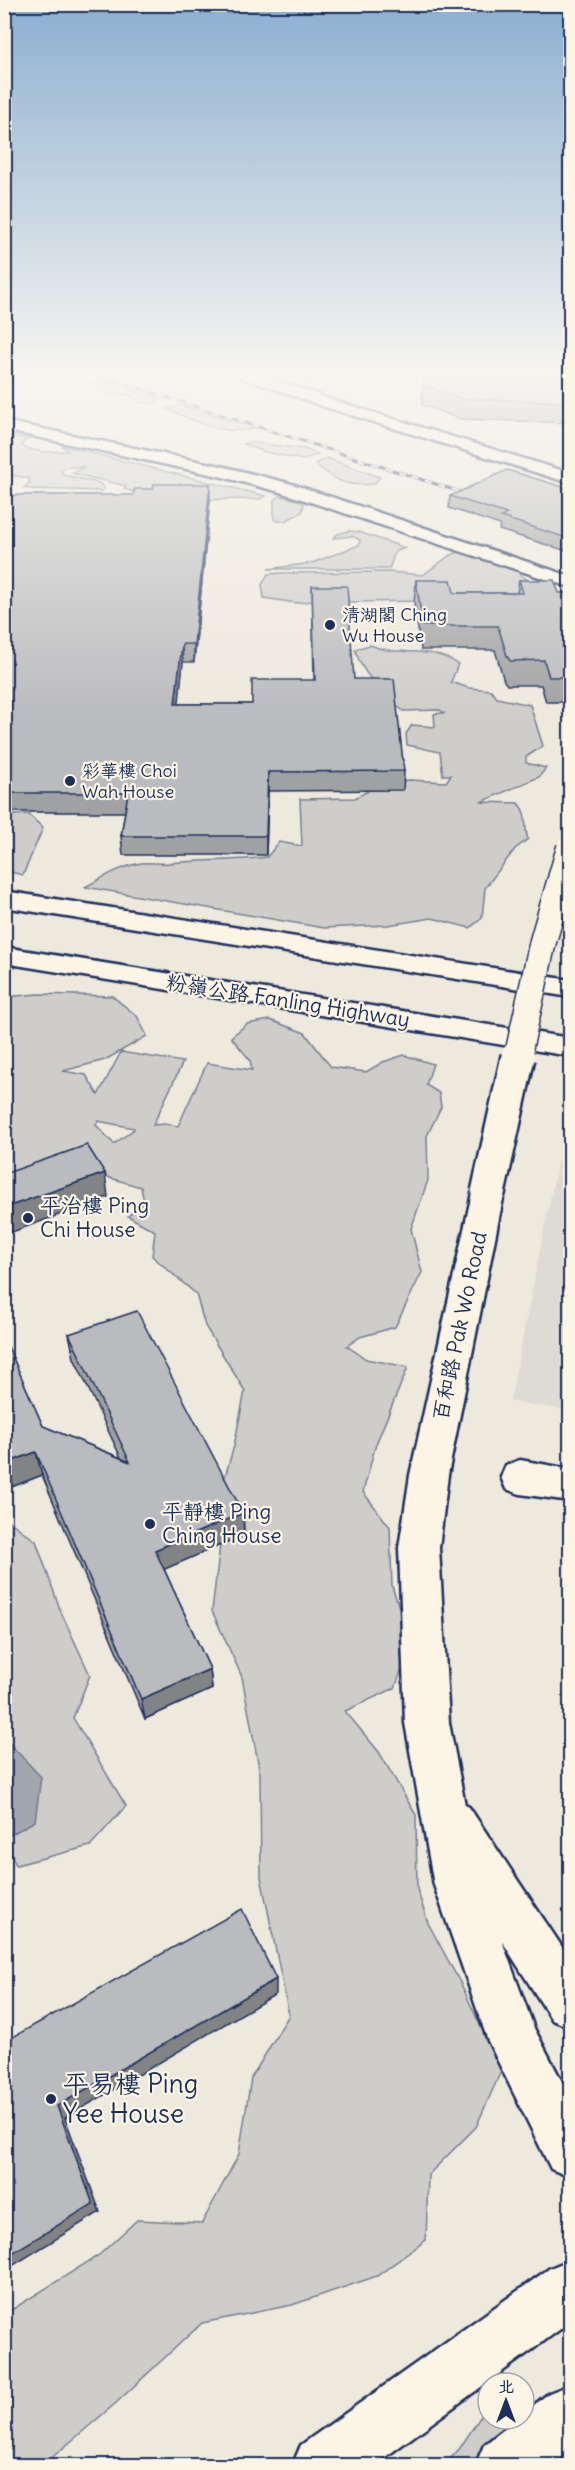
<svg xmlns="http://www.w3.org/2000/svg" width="575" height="2470" font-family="Delius,'LXGW WenKai TC',sans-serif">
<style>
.built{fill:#dedbd4}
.green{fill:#cfcdca;stroke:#757e94;stroke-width:1.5;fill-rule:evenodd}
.water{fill:#a2a7af;stroke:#6c778f;stroke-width:1.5}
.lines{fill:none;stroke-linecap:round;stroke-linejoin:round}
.minor-casing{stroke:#1b2f5e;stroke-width:5}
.major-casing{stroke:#1b2f5e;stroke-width:5}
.highway-casing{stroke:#1b2f5e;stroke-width:5}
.minor{fill:#fcf5e5;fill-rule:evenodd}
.major{fill:#fcf5e5;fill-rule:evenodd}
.highway{fill:#fcf5e5;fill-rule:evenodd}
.rail-casing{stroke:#1b2f5e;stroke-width:3}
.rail{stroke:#fcf5e5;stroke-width:2;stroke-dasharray:7;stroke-linecap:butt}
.major-bridge-far1-casing{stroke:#1b2f5e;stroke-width:29;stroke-linecap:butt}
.major-bridge-casing{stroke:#1b2f5e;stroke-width:38;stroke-linecap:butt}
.major-bridge-far1{stroke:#fcf5e5;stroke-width:26}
.major-bridge{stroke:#fcf5e5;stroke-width:33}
.wall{fill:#a0a1a3;stroke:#1b2f5e;stroke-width:1.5}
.shaded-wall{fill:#828385;stroke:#1b2f5e;stroke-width:1.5}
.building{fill:#babbbe;stroke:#1b2f5e;stroke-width:1.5}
.poi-dot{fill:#1b2f5e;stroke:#fcf5e5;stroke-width:2}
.labels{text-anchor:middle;stroke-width:4.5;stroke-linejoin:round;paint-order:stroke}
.far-poi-label{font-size:18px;fill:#1b2f5e;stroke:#fcf5e5;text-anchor:start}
.street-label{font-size:21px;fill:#1b2f5e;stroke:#fcf5e5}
.poi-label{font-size:21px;fill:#1b2f5e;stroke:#fcf5e5;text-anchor:start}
.near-poi-label{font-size:26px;fill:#1b2f5e;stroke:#fcf5e5;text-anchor:start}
</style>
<rect width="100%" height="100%" fill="#eee9dd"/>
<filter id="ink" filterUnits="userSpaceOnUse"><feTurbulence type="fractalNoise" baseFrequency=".0167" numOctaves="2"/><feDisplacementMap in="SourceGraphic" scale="12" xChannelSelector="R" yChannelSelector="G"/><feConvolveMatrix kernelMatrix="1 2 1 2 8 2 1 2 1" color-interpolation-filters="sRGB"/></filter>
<g filter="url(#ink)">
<polygon class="built" points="564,1129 570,1131 570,1411 510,1401"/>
<g class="green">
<path d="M 275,373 L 311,373 C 309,382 312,388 320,393 L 284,381 Z"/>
<polygon points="91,382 109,382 160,399 152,403 141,403 130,395 111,394"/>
<path d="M 180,405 L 256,428 C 225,437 195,421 167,409 Z"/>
<polygon points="5,434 28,439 23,442 22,447 43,452 68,451 62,446 266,496 260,499 155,500 136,496 134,492 124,489 126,486 72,473 84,467 67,467 61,470 64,475 99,483 104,488 102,491 30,489 24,488 30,482 28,478 5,474 4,466 13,459 5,457"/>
<polygon points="249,442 304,449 318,454 303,460 265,452 244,444"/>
<path d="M 327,458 L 380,477 L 374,484 C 345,487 338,482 315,464 Z"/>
<polygon points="280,496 298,500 304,504 302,512 285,521 276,521 274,519 274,500"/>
<polygon points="349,531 359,532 405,548 395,552 389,569 268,569 312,563 359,545 360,540 352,536 333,538 338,534"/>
<polygon points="459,552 521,571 520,575 548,592 428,601 351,602 313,601 296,603 264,598 262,585 268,574 283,573 389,572 423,575 449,556"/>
<path d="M 370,645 C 400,658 427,644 458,664 L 451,682 L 469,688 L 491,690 L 497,698 L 530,705 L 543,746 L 526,757 L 526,763 L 546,768 L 539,777 L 481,802 L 518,803 C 529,815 523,825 528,839 L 515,849 L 485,888 L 482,918 L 470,928 L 432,918 L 388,925 L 324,928 L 85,887 C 102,878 122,866 141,863 C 150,862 160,864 169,863 C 202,860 234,861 267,857 L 279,842 L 302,846 L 300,799 L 355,798 L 381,784 L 409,780 L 446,782 L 451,775 L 443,775 L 440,752 L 407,745 L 406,734 L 412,725 L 435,727 L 434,714 L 444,713 L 440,710 L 403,711 C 383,693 362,675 355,649 Z"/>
<polygon points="28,814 43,828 23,875 5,871 5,816"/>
<path d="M 38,994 L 112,996 L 137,1016 L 147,1036 L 105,1060 L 63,1071 L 86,1075 L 98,1095 L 121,1052 L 183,1062 L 153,1125 L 166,1124 L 178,1126 L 207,1063 L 252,1070 L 250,1060 L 231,1037 L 247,1024 L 270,1020 L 305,1033 L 331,1067 L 366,1072 L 383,1062 L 404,1055 L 433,1064 L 426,1085 L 439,1093 L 441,1107 L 427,1136 L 428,1180 L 411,1229 L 422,1272 L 395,1327 L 360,1337 L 347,1346 L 366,1359 L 408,1367 L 376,1444 L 363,1492 L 390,1527 L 392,1586 L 411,1644 L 395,1688 L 345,1711 L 379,1752 L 416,1815 L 417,1889 L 428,1923 L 463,1988 L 501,2071 L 476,2127 L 428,2175 L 426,2240 L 377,2276 L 292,2305 L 202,2323 L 116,2403 L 42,2466 L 5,2465 L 5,2314 L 99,2255 L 137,2220 L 202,2223 L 239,2154 L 251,2078 L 289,2015 L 261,1877 L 260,1773 L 242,1677 L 212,1611 L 220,1545 L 221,1490 L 234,1446 L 245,1391 L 205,1326 L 196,1294 L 152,1256 L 155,1231 L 128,1216 L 144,1202 L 141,1187 L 107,1177 L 93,1155 L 5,1177 L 5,997 ZM 98,1121 L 134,1128 L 134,1129 L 114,1144 L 96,1125 Z"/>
<polygon points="9,1521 36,1541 61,1612 90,1675 73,1718 126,1806 90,1846 16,1865 5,1841 4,1523"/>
<polygon points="570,2397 570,2465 444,2466 460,2448 488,2405 488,2419 524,2419 524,2404 550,2403"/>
</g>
<polygon class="water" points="9,1743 41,1777 35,1821 5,1838 4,1752"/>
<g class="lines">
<defs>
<g id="minor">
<polygon points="236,373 256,373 332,400 570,473 570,483 322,406 238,376"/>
<polygon points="520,1460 570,1469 570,1501 520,1494 506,1489 501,1477 506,1465"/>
<polygon points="570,2260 570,2322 373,2466 292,2466 301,2445 550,2268"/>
<polygon points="570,2385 570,2451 553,2466 475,2466 484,2445 517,2419 524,2419 524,2413 549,2393"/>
</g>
<g id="major">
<polygon points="4,421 221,466 292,484 570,576 570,587 280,492 219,476 4,430"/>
<polygon points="488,1181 499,1185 504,1193 448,1475 439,1548 449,1723 465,1805 469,1807 570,1959 570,2027 552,2020 502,1941 534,2028 570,2097 570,2177 551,2169 488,2041 434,1885 405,1723 399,1548 410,1475 472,1193 477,1185"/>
</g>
<g id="highway">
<polygon points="4,891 570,980 570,997 4,907"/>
<polygon points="4,947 570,1038 570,1056 4,963"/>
</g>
</defs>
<use href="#minor" class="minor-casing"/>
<use href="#major" class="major-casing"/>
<use href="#highway" class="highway-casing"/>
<use href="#minor" class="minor"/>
<use href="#major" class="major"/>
<use href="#highway" class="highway"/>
<defs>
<polyline id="rail" points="92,373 476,497"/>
</defs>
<use href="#rail" class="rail-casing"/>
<use href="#rail" class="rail"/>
<defs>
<polyline id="major-bridge-far1" points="517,1059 543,941 570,848"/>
<polyline id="major-bridge" points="488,1193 518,1057"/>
</defs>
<use href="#major-bridge-far1" class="major-bridge-far1-casing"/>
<use href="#major-bridge" class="major-bridge-casing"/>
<use href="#major-bridge-far1" class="major-bridge-far1"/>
<use href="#major-bridge" class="major-bridge"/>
</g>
<g class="wall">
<polygon points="570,373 570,423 460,419 422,405 423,385"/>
<polygon points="570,489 570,552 499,530 500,525 449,508 450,496"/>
<polygon points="4,495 210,500 194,662 183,662 178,704 252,704 314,680 312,586 354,679 404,771 403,790 268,791 266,855 123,855 121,836 125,812 4,812"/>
<polygon points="416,580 454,593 517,593 519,580 559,593 570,593 570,702 546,702 541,685 507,685 504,681 495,650 421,650 414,603"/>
<polygon points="69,1334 243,1513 244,1535 164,1569 210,1669 212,1689 145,1719 42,1475 4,1490 4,1338 43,1426 121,1458 74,1358"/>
</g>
<g class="shaded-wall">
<polygon points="210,484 210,500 194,662 194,644"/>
<polygon points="182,644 183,662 177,722 175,704"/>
<polygon points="268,772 268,791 266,855 266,836"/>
<polygon points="105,1173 108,1197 4,1235 4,1208"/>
<polygon points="36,1452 42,1475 4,1490 4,1464"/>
<polygon points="243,1513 244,1535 158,1572 155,1550"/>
<polygon points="210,1669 212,1689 145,1719 141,1699"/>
<polygon points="276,1979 276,1994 65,2118 100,2212 4,2271 4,2258 57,2106"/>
</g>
<g class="building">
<polygon points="424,373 570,373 570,402 462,399 423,385"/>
<polygon points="507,470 570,489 570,539 501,517 507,514 450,496"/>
<polygon points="154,484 210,484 194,644 182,644 175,704 252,704 252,680 315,680 312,586 347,586 354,679 394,679 404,771 268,772 266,836 121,836 128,793 4,793 4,763 8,753 4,753 4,495 133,495 135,489 153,489"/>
<polygon points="416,580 451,580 454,593 523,593 519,580 554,580 559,593 570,593 570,677 549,677 544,660 510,661 507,656 498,626 423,626"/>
<polygon points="87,1145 105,1173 4,1208 4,1174"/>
<polygon points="137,1311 243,1513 155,1550 210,1669 141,1699 36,1452 4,1464 4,1338 43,1426 130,1462 69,1334"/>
<polygon points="242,1909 276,1979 57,2106 93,2204 4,2258 4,2042"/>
</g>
</g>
<linearGradient id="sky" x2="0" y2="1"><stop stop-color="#8cafd1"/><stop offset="0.52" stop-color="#f7f5f0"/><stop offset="1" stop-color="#f7f5f0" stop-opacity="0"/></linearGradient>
<rect width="575" height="719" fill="url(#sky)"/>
<g class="poi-dot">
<circle cx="330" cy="625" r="6"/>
<circle cx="70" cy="781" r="6"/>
<circle cx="28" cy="1218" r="6"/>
<circle cx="150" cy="1524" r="6"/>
<circle cx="51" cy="2099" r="6"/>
</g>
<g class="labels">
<g class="far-poi-label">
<text x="342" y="621">清湖閣 Ching<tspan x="342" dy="21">Wu House</tspan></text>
<text x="82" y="777">彩華樓 Choi<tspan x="82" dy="21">Wah House</tspan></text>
</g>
<g class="street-label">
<text transform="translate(288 1001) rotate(9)" y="7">粉嶺公路 Fanling Highway</text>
<text transform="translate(460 1326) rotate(-78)" y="7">百和路 Pak Wo Road</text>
</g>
<g class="poi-label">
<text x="40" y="1213">平治樓 Ping<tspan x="40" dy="24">Chi House</tspan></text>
<text x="162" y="1519">平靜樓 Ping<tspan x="162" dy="24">Ching House</tspan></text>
</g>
<g class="near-poi-label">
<text x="63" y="2093">平易樓 Ping<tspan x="63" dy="30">Yee House</tspan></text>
</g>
</g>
<rect width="575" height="2470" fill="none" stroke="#fcf5e5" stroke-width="24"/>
<rect x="12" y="12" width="551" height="2446" fill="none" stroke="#1b2f5e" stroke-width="2" filter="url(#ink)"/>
<g transform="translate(506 2401)"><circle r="28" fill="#fcf5e5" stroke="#a2a6af" stroke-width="1.5"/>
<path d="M0-4.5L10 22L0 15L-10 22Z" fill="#1b2f5e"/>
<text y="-9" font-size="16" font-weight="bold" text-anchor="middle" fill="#1b2f5e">北</text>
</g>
</svg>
